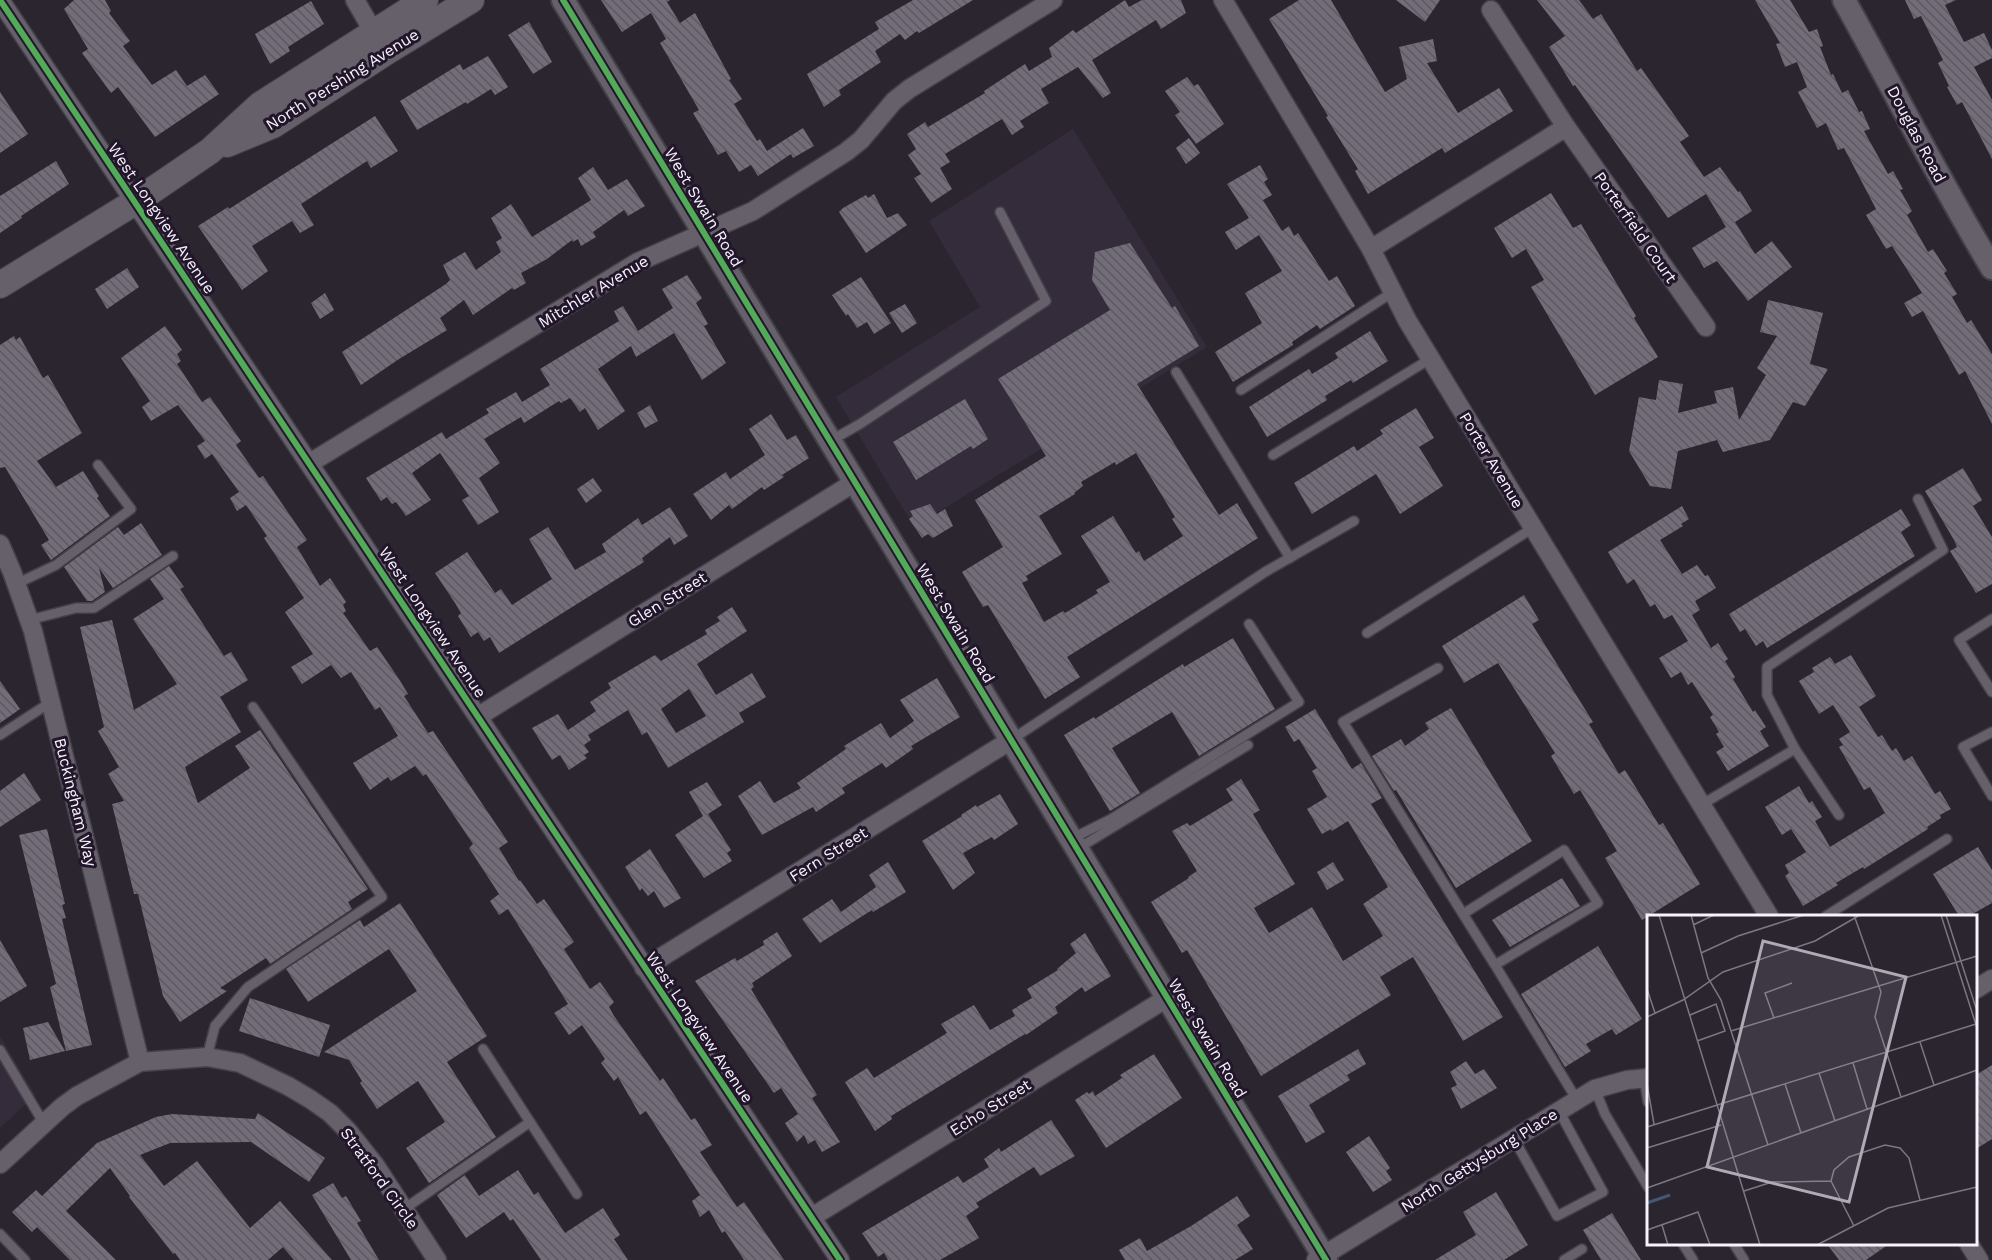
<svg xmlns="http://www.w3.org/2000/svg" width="1992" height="1260" font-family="'Work Sans',sans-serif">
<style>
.commercial{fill:#352c3b}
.building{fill:url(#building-back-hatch);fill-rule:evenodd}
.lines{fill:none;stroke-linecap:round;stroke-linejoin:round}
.service-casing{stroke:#444049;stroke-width:12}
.minor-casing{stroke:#444049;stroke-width:21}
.tertiary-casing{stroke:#444049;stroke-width:26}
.secondary-casing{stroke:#444049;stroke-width:28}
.service{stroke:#656069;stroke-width:9}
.minor{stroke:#656069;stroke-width:18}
.tertiary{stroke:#656069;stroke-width:22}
.secondary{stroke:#656069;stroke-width:26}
.cycleway-casing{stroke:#22172a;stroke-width:10}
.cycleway{stroke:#51ab58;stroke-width:6}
.labels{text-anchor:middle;stroke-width:6;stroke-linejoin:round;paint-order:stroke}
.street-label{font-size:16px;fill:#f8f1fe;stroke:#22172a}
.inset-river{fill:none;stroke:#405973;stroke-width:3}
.inset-road{fill:none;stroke:#7c7782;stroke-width:1.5}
.view{fill:#b0aab6;fill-opacity:0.15;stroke:#b0aab6;stroke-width:3}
.inset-edge{fill:none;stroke:#f8f1fe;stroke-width:3}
</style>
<defs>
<pattern id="building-back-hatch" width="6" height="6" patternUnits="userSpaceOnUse" patternTransform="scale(1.5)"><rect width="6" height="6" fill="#736d79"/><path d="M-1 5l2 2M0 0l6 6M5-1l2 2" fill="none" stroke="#5c5960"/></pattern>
</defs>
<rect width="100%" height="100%" fill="#2a252f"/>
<g class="commercial">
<polygon points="1073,129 1207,347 914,527 836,397 980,307 929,221"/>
<polygon points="0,1036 35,1095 0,1128"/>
</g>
<g class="building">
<polygon points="74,0 105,0 111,11 109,13 130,41 123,46 152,85 176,70 187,86 205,75 219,94 155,137 118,87 111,93 82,53 88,49 64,9"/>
<polygon points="601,0 670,0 667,2 680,23 695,13 731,79 729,80 742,99 734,104 757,141 760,139 767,151 803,128 814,146 793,158 791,154 758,176 751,165 739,172 726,151 718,155 693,113 699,110 660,43 666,39 651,13 622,32"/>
<polygon points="913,0 973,0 919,33 917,31 905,40 900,34 875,51 881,62 839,90 841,95 824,107 807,74 879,29 875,22"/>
<polygon points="1125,0 1129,7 1142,0 1181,0 1186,13 1161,29 1156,20 1092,60 1111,93 1103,98 1078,67 1041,89 1049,103 1020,121 1024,127 1012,135 1002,119 945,154 950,162 940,168 952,189 931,203 914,178 921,174 908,155 916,149 907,134 925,122 928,127 985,93 984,91 1025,64 1029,71 1052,57 1049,48 1073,30 1076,33"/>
<polygon points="1299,0 1331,0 1385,92 1407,79 1399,47 1433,39 1437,61 1427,63 1458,113 1499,88 1513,111 1445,153 1442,148 1368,194 1355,171 1358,169 1326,117 1328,116 1269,19"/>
<polygon points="1396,0 1440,0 1425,22"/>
<polygon points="1537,0 1579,0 1593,19 1601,14 1637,71 1641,68 1689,136 1680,142 1704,177 1720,167 1738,192 1740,191 1752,211 1735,222 1755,254 1772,241 1792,267 1748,301 1717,261 1704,268 1692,248 1726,227 1706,194 1668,218 1575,85 1573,86 1549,47 1565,36"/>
<polygon points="1755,0 1790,0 1809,32 1817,29 1823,46 1820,47 1831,75 1833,74 1842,93 1848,90 1859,112 1862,111 1870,129 1864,131 1888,174 1893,171 1903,189 1900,190 1912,211 1907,215 1928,252 1933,249 1947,271 1944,273 1957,294 1952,297 1967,323 1971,320 1992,354 1992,424 1965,371 1959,375 1923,311 1912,317 1904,303 1922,293 1892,246 1886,249 1866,215 1876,209 1844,148 1838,150 1826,123 1817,128 1798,92 1807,87 1797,62 1785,67 1776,44 1780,43"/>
<polygon points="1905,0 1956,0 1945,5 1964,42 1984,33 1992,50 1992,58 1974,67 1992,100 1992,159 1962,102 1957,105 1947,87 1949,86 1938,63 1943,60 1921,16 1914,19"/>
<polygon points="311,1 324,24 288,47 290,51 270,64 255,34"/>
<polygon points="529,22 552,62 533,74 508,35"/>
<polygon points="488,56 508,87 495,95 491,89 467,104 466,102 417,130 400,101 460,64 463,70"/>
<polygon points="1187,77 1194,86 1198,84 1224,124 1196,144 1175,115 1180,112 1165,91"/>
<polygon points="0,92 28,134 0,153"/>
<polygon points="375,116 398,151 371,168 367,161 301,204 314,225 300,233 292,221 252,246 268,271 242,290 198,226 228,207 229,209"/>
<polygon points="1189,138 1200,153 1186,164 1176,148"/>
<polygon points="56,161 69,184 21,216 22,218 0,233 0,196"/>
<polygon points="1260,165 1268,179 1264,182 1272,195 1263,200 1282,231 1289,226 1294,236 1298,233 1329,281 1337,276 1355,306 1320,329 1317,325 1292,342 1293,345 1233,382 1215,352 1262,323 1245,293 1282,271 1259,235 1236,250 1225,232 1249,218 1227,184"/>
<polygon points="593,167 608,190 627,179 645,206 628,216 624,210 593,232 596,237 581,246 578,239 573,242 572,240 547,259 521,273 526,283 514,290 512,288 473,315 464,300 440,318 447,330 399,359 361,385 342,352 446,284 450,280 443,265 465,252 476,270 501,252 496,242 502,238 491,218 511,204 532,237 591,200 578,178"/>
<polygon points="1551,193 1573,228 1581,224 1636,316 1634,318 1658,357 1595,395 1531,287 1544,280 1526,249 1512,258 1494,228"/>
<polygon points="874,194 887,218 898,213 907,225 866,253 839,212 843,208 866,195 868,198"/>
<path d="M 1130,243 L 1172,308 L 1175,306 L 1199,346 L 1137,384 L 1219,515 L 1237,503 L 1258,538 L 1067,657 L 1080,677 L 1045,699 L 988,605 L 983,607 L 962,572 L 1003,547 L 975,500 L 1046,456 L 998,379 L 1110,310 L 1092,280 L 1095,252 ZM 1136,453 L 1175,517 L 1172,519 L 1183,536 L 1144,561 L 1139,551 L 1136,553 L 1113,516 L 1081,536 L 1110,582 L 1096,590 L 1098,593 L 1065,613 L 1063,611 L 1044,622 L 1022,583 L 1028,580 L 1026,576 L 1062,554 L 1039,516 L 1075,494 L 1074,493 L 1083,486 L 1081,482 L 1115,462 L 1116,465 Z"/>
<polygon points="127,268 139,287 107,309 95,289"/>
<polygon points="687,275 702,298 696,303 708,324 704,326 726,363 702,380 674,333 636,357 631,346 598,369 625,411 598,430 585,408 580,412 570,398 561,403 559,401 524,423 521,417 484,439 500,463 479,478 499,512 478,525 462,500 469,496 440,453 412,473 431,500 406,516 396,502 392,504 387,497 381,501 366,478 442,432 446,439 489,413 486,409 516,392 522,402 550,385 540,369 619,321 614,311 623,306 638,331 673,308 662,289"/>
<polygon points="861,277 891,323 874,334 867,322 857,328 848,314 846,316 832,295"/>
<polygon points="325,293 334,310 320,319 311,303"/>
<polygon points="1768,300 1823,313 1810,364 1828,369 1805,406 1793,402 1770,440 1723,452 1717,440 1678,451 1671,489 1650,486 1629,451 1639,397 1656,400 1659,380 1683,384 1678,413 1717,403 1714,391 1733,387 1739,420 1766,375 1757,368 1777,336 1760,332"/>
<polygon points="905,304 917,323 902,333 889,313"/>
<polygon points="165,326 182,350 177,354 181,361 177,364 202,402 210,397 241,441 236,445 259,478 263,476 307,540 297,547 320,586 330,578 346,602 343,605 346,611 343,613 370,651 377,647 399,679 408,694 404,696 428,733 433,731 508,842 499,848 519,881 520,880 537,904 544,899 574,942 564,949 590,989 600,982 614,1002 609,1007 614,1016 660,1081 663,1078 691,1120 695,1118 712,1145 700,1152 720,1182 737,1207 744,1202 784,1260 744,1260 725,1231 722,1233 709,1210 700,1217 692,1201 700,1195 646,1111 640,1115 618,1077 614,1081 601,1063 605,1059 582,1025 569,1035 554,1013 568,1004 508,909 499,915 490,901 499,894 469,848 473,844 426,774 423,776 415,766 391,781 388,777 370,790 353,763 398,736 380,707 375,710 351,672 341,678 331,665 302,684 291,667 313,654 285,612 304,598 264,538 267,536 246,505 237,511 230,498 239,492 212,454 205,459 197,446 205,441 178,405 151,421 142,407 150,401 121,358"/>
<polygon points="1370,331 1388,361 1353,383 1351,380 1325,396 1327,400 1267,437 1249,407 1309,369 1312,374 1338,358 1335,353"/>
<polygon points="14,336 16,340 20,337 43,378 48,375 82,433 37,461 56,487 83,471 99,496 97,498 110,516 51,560 41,545 49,540 5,467 0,468 0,345"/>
<polygon points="965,399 988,439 973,449 971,446 916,480 893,442"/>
<polygon points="650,405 658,421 645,428 637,413"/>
<polygon points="1416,408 1434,438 1419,447 1443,486 1400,514 1376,474 1312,514 1294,483 1354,446 1357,451 1383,434 1380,430"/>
<polygon points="771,414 787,440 796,435 809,458 782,475 784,477 764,490 762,487 732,509 729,505 711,520 693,494 726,472 730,479 765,455 749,429"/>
<polygon points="1963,468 1982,500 1973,506 1992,537 1992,584 1976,593 1950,551 1957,547 1954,540 1925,491"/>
<polygon points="593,478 602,491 586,503 577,489"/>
<polygon points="930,504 937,514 945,509 953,526 933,538 928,534 922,538 909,519 913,516 910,511"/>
<polygon points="1682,506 1689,519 1681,524 1683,526 1660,540 1682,574 1697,565 1705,576 1708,575 1716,588 1695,601 1700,610 1692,615 1711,648 1718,643 1728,659 1725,661 1735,677 1733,679 1753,712 1755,710 1766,727 1760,731 1769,746 1728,771 1716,752 1724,747 1716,734 1719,732 1710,717 1713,715 1692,682 1688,685 1681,672 1671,678 1659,658 1688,641 1672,615 1664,619 1655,604 1650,607 1634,579 1627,584 1608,552"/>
<polygon points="670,507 688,536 674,545 670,537 642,558 644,562 499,653 490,637 484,641 478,632 471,637 458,616 461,613 455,603 435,573 467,552 495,593 501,589 512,605 552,579 529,539 548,527 575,570 606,552 602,544 638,518 642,525"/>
<polygon points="1901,509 1911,525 1901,532 1915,556 1767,648 1763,641 1756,646 1745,629 1740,632 1729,614"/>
<polygon points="141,523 162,555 113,588 99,568 105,592 92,601 87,601 64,567 118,527 124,535"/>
<polygon points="169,566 184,587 180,589 224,656 231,652 248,680 220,697 241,732 185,767 198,803 250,768 235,746 260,730 368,889 348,902 352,909 270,964 266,958 220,988 227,991 180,1022 163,996 138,894 134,894 112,804 124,801 108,774 119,767 98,731 104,727 80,627 112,620 134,710 177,684 133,619 164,599 150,579"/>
<polygon points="1524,595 1539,620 1532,624 1593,722 1589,724 1619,774 1625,770 1659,825 1663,823 1700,884 1642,920 1605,858 1617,851 1580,790 1574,794 1551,756 1555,753 1498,663 1464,683 1442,646"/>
<path d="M 732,607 L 747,631 L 697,664 L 716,695 L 752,673 L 766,697 L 739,713 L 744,722 L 668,768 L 647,732 L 642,735 L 628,710 L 588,735 L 591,740 L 584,745 L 589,752 L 584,755 L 587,758 L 569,770 L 560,755 L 552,760 L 532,728 L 558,714 L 568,730 L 596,711 L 590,702 L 611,688 L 608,683 L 655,655 L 661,661 L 707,634 L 705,630 L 720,621 L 717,617 ZM 689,689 L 706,716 L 676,733 L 661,709 Z"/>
<polygon points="1233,638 1275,709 1199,756 1172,712 1112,748 1140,793 1110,811 1064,735 1094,717 1095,719 1183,664 1184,667"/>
<polygon points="1851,655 1876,696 1859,707 1878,737 1882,735 1892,751 1896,748 1904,761 1912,756 1935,794 1940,791 1951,809 1940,815 1941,818 1927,827 1928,829 1864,869 1863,867 1836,883 1838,885 1803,906 1785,876 1789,873 1785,865 1806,852 1791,829 1782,835 1765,807 1799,786 1809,803 1812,801 1822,817 1815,821 1830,847 1885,813 1870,787 1864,790 1839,747 1843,745 1839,739 1850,732 1833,705 1819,714 1799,681 1814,672 1812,668 1830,657 1835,664"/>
<polygon points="937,678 960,717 911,746 913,749 886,768 882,763 842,788 845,793 816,812 813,807 762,835 738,796 760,781 774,803 801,788 797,783 846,749 844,746 881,723 890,738 914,721 900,700"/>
<polygon points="0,681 20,709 0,723"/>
<polygon points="1451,708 1532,841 1456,888 1396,790 1394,791 1372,756 1401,739 1405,746 1429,729 1425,723"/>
<polygon points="1315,709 1352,769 1361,763 1382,798 1371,804 1503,1017 1463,1041 1413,957 1380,977 1391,995 1261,1076 1187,950 1182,953 1151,902 1189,878 1188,877 1197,871 1172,831 1187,823 1190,826 1233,800 1226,789 1241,779 1260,810 1253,814 1295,884 1254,908 1269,933 1312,907 1343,961 1383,936 1363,904 1388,887 1348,821 1332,831 1331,829 1322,834 1307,809 1327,797 1312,771 1317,768 1299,739 1294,742 1285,727"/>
<polygon points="24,773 41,800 0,827 0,791"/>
<polygon points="707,782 722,805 708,814 731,850 727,853 732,861 704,878 675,835 703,816 689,792"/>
<polygon points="1000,794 1018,824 994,840 992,837 963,853 975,873 953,890 922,841 962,816 961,815 976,805 977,807"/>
<polygon points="47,829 65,904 62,905 66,918 62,919 92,1045 66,1051 50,987 56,984 19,835"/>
<polygon points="1978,847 1992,870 1992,903 1969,916 1959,916 1933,874"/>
<polygon points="650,849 681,898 664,908 654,891 648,896 642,888 640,891 625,867"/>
<polygon points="888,862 906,892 873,912 872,910 820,943 802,919 832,899 841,912 876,887 869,875"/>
<polygon points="1333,862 1344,880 1327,890 1317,872"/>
<polygon points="1562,878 1580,906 1510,947 1492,920"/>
<polygon points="400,903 487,1036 447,1062 496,1137 429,1183 406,1148 445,1122 418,1081 377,1109 360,1083 362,1081 349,1060 324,1052 417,991 389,949 308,1002 286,969 360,920 364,927"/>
<polygon points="777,932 792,956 752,983 754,987 751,989 817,1095 812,1098 840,1142 822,1152 815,1140 808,1144 804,1135 797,1142 785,1123 798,1114 781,1088 774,1093 695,981 735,958 737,961 764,945 763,941"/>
<polygon points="1085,933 1111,976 1085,992 1082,987 1055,1007 1058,1013 1026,1035 1025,1034 891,1116 892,1119 875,1131 845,1082 867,1068 874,1078 947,1033 941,1024 974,1005 990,1030 1015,1016 1012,1010 1032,998 1027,989 1058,970 1057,969 1076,953 1070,944"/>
<polygon points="0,940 27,986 0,1002"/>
<polygon points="1598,946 1642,1019 1616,1035 1612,1029 1586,1044 1591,1051 1565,1067 1521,994"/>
<polygon points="250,998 330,1025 319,1057 239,1031"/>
<polygon points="48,1022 65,1051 30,1060 23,1028"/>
<polygon points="1358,1049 1366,1064 1347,1075 1350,1080 1309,1105 1325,1132 1306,1143 1278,1096"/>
<polygon points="1154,1054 1182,1098 1106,1148 1075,1100 1087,1092 1089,1094 1093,1091 1095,1096 1122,1078 1120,1075"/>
<polygon points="1466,1061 1475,1074 1484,1069 1497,1088 1461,1109 1451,1088 1457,1085 1450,1072"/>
<polygon points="1992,1065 1992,1139 1976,1149 1976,1075"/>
<polygon points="258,1113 325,1158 309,1182 251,1142 170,1143 140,1155 164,1186 197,1161 250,1228 280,1201 332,1260 294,1260 283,1247 268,1260 180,1260 175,1253 173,1254 129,1197 130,1196 110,1168 66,1211 116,1260 70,1260 37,1227 32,1232 12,1212 36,1190 42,1196 97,1143 156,1117 172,1114 255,1119"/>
<polygon points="1051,1120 1075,1156 1040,1176 1034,1167 976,1203 979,1207 966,1216 979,1238 940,1260 888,1260 884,1253 878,1257 862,1233 958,1176 963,1183 989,1167 984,1159 999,1148 1001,1152"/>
<polygon points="1369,1136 1390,1168 1386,1171 1392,1180 1373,1192 1346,1152"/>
<polygon points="518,1170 534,1195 538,1192 565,1233 603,1208 620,1235 614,1239 628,1260 541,1260 513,1219 510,1221 504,1212 466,1238 437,1195 465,1175 479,1196"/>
<polygon points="333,1183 342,1198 346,1196 361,1221 357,1223 379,1260 351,1260 312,1195"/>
<polygon points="1496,1192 1528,1245 1504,1260 1435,1260 1476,1235 1463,1212"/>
<polygon points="1237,1196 1250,1216 1237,1225 1253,1249 1235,1260 1125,1260 1119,1250 1140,1238 1147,1251 1191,1226"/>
<polygon points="1612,1213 1641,1260 1601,1260 1583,1230"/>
<polygon points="1827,1244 1889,1244 1866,1260 1839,1260"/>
</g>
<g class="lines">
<defs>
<g id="service">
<polyline points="1176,372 1290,558"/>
<polyline points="1241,390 1393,292"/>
<polyline points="830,441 860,424 1046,301 1000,212"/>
<polyline points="1273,455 1430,359"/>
<polyline points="16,584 56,565 131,509 98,465"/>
<polyline points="1992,619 1959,640 1992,692"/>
<polyline points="29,620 76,608 94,608 173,556"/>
<polyline points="1367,633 1533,528"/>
<polyline points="1438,668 1343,722 1463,914"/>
<polyline points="1992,732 1963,747 1992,796"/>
<polyline points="0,735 51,702"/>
<polyline points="1011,740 1265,572 1354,521"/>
<polyline points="1795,749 1839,815"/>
<polyline points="1701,805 1795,749 1767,695 1767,667 1943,550 1918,499"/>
<polyline points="1071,839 1111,819 1299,702 1249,624"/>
<polyline points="1077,849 1248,745"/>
<polyline points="1826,916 1947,839"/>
<polyline points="1495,965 1463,914 1564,850 1598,903 1495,965 1577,1100"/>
<polyline points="0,1050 43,1122"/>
<polyline points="207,1057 215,1026 248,987 382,897 253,707"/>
<polyline points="1644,1078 1648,1102"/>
<polyline points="1595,1089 1605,1114 1648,1187"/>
<polyline points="530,1122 577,1194"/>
<polyline points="1514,1139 1557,1216 1603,1192 1559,1111"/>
<polyline points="404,1209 530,1122 483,1049"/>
<polyline points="0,1234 25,1260"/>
<polyline points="1683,1244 1693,1260"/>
<polyline points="1734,1244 1744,1260"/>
<polyline points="1564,1260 1582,1249"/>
</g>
<g id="minor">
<polyline points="0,0 840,1260"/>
<polyline points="355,0 373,31"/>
<polyline points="1223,0 1371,249 1407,320 1769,916"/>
<polyline points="1491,10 1566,127"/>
<polyline points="1371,249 1566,127 1706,327"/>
<polyline points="310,463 638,262 753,211 846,152 861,140 894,101 909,89 1053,0"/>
<polyline points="0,544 12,572 33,631 140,1062"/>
<polyline points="479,716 855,482"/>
<polyline points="644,968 1011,740"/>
<polyline points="1976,989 1992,979"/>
<polyline points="0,1164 62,1107 77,1096 140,1062 207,1057 240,1063 288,1086 310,1099 330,1113 348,1131 375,1165 437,1260"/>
<polyline points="812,1217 1167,998"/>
<polyline points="1969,1244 1979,1260"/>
<polyline points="1316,1260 1595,1089 1627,1080 1648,1078"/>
</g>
<g id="tertiary">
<polyline points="563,0 1326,1260"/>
<path d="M 1844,0 C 1894,89 1939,181 1992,268"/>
</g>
<g id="secondary">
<polyline points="227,144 273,125 386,52 471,0"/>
<polyline points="0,285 135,202 210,151 260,105 425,0"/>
</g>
</defs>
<use href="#service" class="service-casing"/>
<use href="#minor" class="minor-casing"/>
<use href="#tertiary" class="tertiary-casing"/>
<use href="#secondary" class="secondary-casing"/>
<use href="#service" class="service"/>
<use href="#minor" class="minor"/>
<use href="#tertiary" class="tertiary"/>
<use href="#secondary" class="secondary"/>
<defs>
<g id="cycleway">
<polyline points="0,0 840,1260"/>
<polyline points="563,0 1326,1260"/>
</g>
</defs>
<use href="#cycleway" class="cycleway-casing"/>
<use href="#cycleway" class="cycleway"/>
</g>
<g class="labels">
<g class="street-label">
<text transform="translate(342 79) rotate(-32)" y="6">North Pershing Avenue</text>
<text transform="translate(1917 134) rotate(62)" y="6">Douglas Road</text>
<text transform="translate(704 207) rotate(59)" y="6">West Swain Road</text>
<text transform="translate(162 218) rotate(56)" y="6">West Longview Avenue</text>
<text transform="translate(1636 227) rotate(55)" y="6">Porterfield Court</text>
<text transform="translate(593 291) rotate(-31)" y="6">Mitchler Avenue</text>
<text transform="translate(1492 460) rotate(59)" y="6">Porter Avenue</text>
<text transform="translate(667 599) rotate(-32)" y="6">Glen Street</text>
<text transform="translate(433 622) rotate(56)" y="6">West Longview Avenue</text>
<text transform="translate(956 623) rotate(59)" y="6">West Swain Road</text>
<text transform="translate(76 802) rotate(76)" y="6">Buckingham Way</text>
<text transform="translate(828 854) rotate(-32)" y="6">Fern Street</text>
<text transform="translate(700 1027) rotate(56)" y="6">West Longview Avenue</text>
<text transform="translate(1208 1038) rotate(59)" y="6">West Swain Road</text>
<text transform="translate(990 1107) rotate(-32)" y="6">Echo Street</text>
<text transform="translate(1479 1160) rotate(-32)" y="6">North Gettysburg Place</text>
<text transform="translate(380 1178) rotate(54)" y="6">Stratford Circle</text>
</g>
</g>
<g transform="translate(1647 915)">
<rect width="330" height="330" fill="#2a252f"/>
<path class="inset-river" d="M 0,288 L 23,280"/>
<path class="inset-road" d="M 12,0 L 113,330M 44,0 L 61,63 L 74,85 L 121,230M 207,0 L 234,77 L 228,102 L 254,182M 294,0 L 330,113M 299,0 L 330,96M 46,10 L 67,0M 54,38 L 91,21 L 157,0M 0,74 L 8,98M 43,100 L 69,89 L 78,116 L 50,126M 0,102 L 36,85 L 76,57 L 168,26 L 213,0M 127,103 L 118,78 L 145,68M 84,116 L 330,41M 273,127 L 287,170M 206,148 L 220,194M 172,158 L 188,206M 0,169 L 7,209M 138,169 L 154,218M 0,212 L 329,109M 0,233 L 74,210M 0,273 L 330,155M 97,276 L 125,267 L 184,266M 15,310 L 21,330M 207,311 L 184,266 L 187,255 L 202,242 L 238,230 L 253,233 L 262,243 L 273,285M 0,315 L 51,297 L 63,330M 170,330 L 241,293 L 330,272"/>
<path class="view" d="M 116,26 L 259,62 L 202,287 L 60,252 Z"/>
<rect width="330" height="330" class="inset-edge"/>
</g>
</svg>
